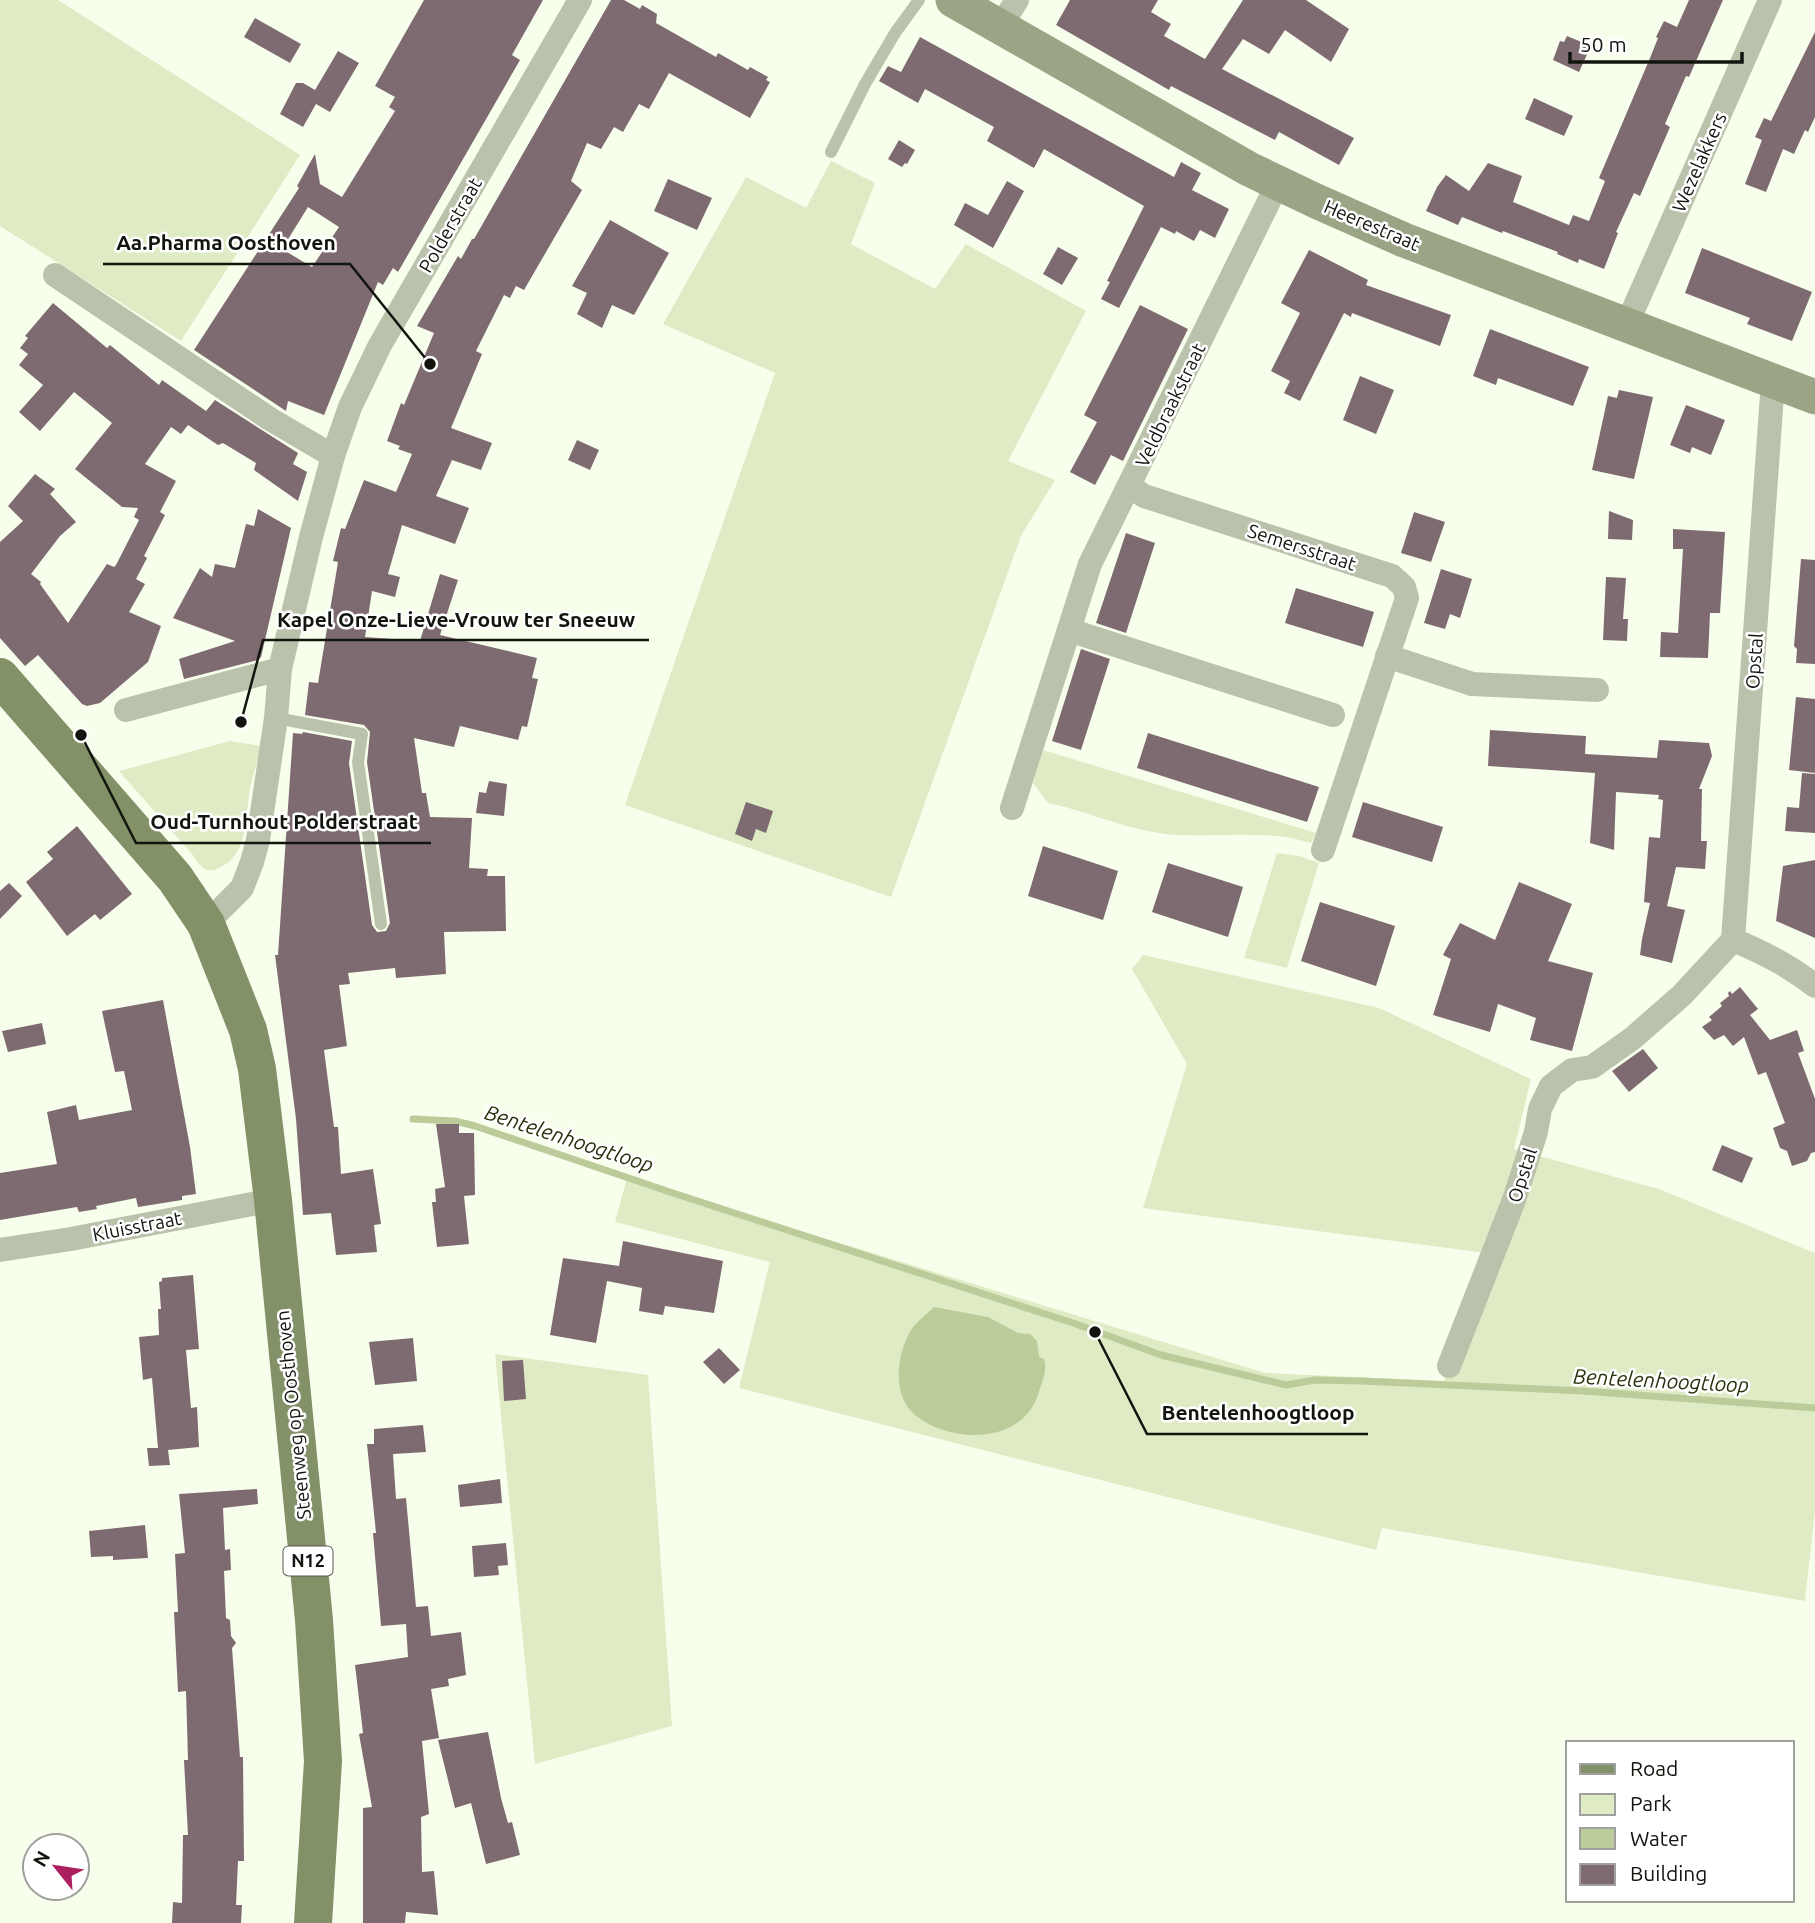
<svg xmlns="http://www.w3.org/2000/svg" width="1815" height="1923" font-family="Ubuntu,sans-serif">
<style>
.green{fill:#deebc4}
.water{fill:#bbcc9a}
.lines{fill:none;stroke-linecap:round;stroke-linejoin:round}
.stream{stroke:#bbcc9a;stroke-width:7}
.building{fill:#7e6b71;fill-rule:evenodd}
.lane{stroke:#bac2ac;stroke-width:12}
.street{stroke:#bac2ac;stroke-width:24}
.secondary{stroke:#9aa585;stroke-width:35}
.primary{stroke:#839169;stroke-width:38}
.labels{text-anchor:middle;stroke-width:5;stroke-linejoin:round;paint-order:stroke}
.shield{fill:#fff;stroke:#595a56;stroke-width:2}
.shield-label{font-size:18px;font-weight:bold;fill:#12140e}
.street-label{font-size:19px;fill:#12140e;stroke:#fff}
.water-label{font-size:21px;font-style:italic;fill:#28320c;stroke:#fff}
.leader{fill:none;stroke:#12140e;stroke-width:2.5}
.callout-dot{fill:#12140e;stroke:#fff;stroke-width:2.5}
.callout-label{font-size:21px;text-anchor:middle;font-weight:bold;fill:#12140e;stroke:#fff;stroke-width:5;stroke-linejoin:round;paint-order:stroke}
</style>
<rect width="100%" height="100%" fill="#f8feec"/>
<g class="green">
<polygon points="0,0 58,0 300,155 181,341 0,226"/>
<polygon points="831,161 875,183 851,244 935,289 966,244 1086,311 1008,461 1055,480 1021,536 891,897 625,805 775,373 663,324 746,177 806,208"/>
<path d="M 230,741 L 261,746 C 258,760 253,774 250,788 C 245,815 249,853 221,867 C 205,876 200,866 192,854 L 119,771 Z"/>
<path d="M 1043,750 L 1316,833 L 1311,843 C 1265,828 1215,839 1167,834 C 1126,830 1088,811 1048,803 L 1033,783 Z"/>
<polygon points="1277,853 1299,856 1319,863 1287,968 1244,958"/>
<polygon points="1143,955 1379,1008 1531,1079 1514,1149 1659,1189 1815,1253 1815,1511 1805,1601 1382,1528 1376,1550 739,1388 770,1262 615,1222 627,1178 1265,1373 1444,1381 1486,1253 1143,1208 1187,1064 1132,969"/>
<polygon points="495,1354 648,1375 672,1726 535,1764"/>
</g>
<path class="water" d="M 934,1307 L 988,1317 L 1018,1333 L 1030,1334 L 1037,1341 L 1039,1357 L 1044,1359 C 1048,1371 1041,1383 1038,1395 C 1021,1445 950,1444 915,1415 C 891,1395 897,1353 911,1330 C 917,1321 926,1315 934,1307 Z"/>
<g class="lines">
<polyline class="stream" points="413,1119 455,1121 475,1126 670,1192 1076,1324 1161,1355 1286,1385 1315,1380 1362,1381 1583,1391 1815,1408"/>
</g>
<g class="building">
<path d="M 424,0 L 543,0 L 512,55 L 520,60 L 398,272 L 393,268 L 383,285 L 378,282 L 324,415 L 288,401 L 286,411 L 194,350 L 299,188 L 297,186 L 315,154 L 320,184 L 342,197 L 395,111 L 389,107 L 395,97 L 375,86 ZM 308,207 L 339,227 L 312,267 L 282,249 Z"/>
<polygon points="611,0 624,0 640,9 642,5 657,14 656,23 716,57 718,53 748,70 750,67 768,77 766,80 770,82 750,118 669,73 649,109 639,104 623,132 614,127 601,149 587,143 571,181 582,190 524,290 516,286 510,298 504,295 476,351 482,354 451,428 492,443 481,470 452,460 436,496 469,508 455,544 402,525 388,574 400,577 395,597 372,591 365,637 420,641 440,574 458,580 440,635 537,658 532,678 538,679 527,727 522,726 518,740 460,726 454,747 414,738 422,793 426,793 430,817 472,818 469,868 488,869 487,876 505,876 506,931 444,932 446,974 396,978 395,968 348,973 350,984 339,985 347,1046 324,1050 334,1127 338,1127 341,1174 373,1169 381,1224 374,1225 377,1252 336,1255 331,1213 303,1215 296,1119 275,955 278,955 293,733 302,734 303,732 352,741 349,763 372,925 377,932 386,931 390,923 367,762 370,732 364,725 305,715 309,682 318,683 338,562 333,561 341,528 345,529 364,480 396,492 412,454 398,449 400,446 387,441 401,403 404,405 434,333 417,326 458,256 461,259 472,239 474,239"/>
<polygon points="1070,0 1158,0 1151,12 1171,24 1164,36 1205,59 1243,0 1306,0 1349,29 1331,62 1285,30 1269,54 1243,39 1222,69 1354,138 1339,165 1279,132 1275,140 1171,86 1169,90 1056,25"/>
<polygon points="1689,0 1723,0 1689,77 1686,76 1665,124 1670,127 1640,196 1634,193 1616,232 1618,233 1604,269 1579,259 1578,263 1557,254 1558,252 1503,231 1502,233 1462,217 1458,225 1426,211 1437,187 1446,175 1469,191 1488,163 1522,176 1513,202 1569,225 1573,215 1589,221 1605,181 1599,178 1650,58 1658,38 1656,37 1664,21 1677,27"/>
<polygon points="255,18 301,44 290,63 244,37"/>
<polygon points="1815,32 1815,117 1808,132 1805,130 1794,154 1783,149 1766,192 1745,184 1762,140 1755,137 1764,118 1771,121"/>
<polygon points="1567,36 1591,46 1579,72 1553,60 1560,41 1564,42"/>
<polygon points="920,37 1174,177 1181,162 1201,173 1192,190 1229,209 1215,238 1200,230 1194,241 1176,231 1175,234 1161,227 1119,308 1101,299 1110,282 1107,281 1144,206 1044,149 1034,168 987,141 994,127 925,89 918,103 879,81 888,66 901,72"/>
<polygon points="338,51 359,63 330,112 316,104 303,127 280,114 296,83 303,83 315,90"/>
<polygon points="1534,98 1573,116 1564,136 1525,119"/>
<polygon points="899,140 915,150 907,164 905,163 902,167 888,159"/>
<polygon points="668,179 712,198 697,230 654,211"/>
<polygon points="1007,181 1024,191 993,248 954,225 965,203 988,215"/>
<polygon points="610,220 669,253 634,315 612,305 602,328 577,314 587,293 572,286"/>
<polygon points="1058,247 1078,258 1062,285 1043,274"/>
<polygon points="1702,248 1812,292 1792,341 1747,324 1750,318 1685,293"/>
<polygon points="1309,250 1368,280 1366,285 1451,315 1440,346 1352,313 1351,317 1344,313 1300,401 1284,393 1290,381 1271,371 1300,313 1281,303"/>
<polygon points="53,303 107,348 110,345 159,385 162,380 206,411 215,400 298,453 293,464 307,472 298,501 254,470 256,463 223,443 218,445 188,425 181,434 171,427 145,464 176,481 160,512 165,515 144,556 147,558 136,579 145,584 129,612 161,626 148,662 100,703 87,706 82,704 38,655 25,666 0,638 0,542 23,521 8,506 35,474 55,489 50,494 76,522 60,536 31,574 41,582 40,584 68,623 107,564 114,567 116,565 139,520 134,517 138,508 122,507 75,469 112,423 74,392 40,431 19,412 43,385 19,365 28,354 20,348 28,338 25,336"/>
<polygon points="1140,305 1188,329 1123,461 1111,455 1095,485 1070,472 1097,422 1084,415"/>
<polygon points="1490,329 1589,367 1573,406 1498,378 1496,385 1473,376"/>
<polygon points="1360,376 1394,390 1376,434 1343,420"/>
<polygon points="1619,390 1653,397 1634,479 1592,470 1608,396 1617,398"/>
<polygon points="1686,405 1725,420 1711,455 1692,447 1690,453 1670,445"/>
<polygon points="577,440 599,450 590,470 568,460"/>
<polygon points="258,509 291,528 261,657 258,660 184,679 179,659 235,641 173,618 200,568 212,577 215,564 235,568 246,524 254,526"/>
<polygon points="1609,511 1633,520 1632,540 1608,539"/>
<polygon points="1414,512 1445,522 1431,562 1401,553"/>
<polygon points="1673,529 1725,532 1720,613 1710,613 1708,658 1660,657 1661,632 1678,633 1683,549 1673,549"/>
<polygon points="1126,533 1155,543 1126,633 1096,623"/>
<polygon points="1801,559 1815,560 1815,664 1796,663 1797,649 1794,646"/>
<polygon points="1441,569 1472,579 1460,618 1450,614 1445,629 1424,623"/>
<polygon points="1606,577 1626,578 1623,619 1628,619 1627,641 1603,640"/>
<polygon points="1296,588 1374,612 1363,647 1285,623"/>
<polygon points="1081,649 1110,659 1081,750 1052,741"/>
<polygon points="1796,697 1815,699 1815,773 1789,770"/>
<polygon points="1490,730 1586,736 1585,754 1657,758 1659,740 1709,743 1712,756 1699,789 1702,789 1701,841 1707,841 1705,869 1676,867 1667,906 1685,910 1672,963 1640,955 1642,939 1650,903 1644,902 1649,837 1660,838 1663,800 1658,799 1659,795 1616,792 1614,850 1590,843 1595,773 1488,766"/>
<polygon points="1148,733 1319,787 1307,822 1137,768"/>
<polygon points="1802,773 1815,774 1815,833 1785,831 1787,807 1799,808"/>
<polygon points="489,781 507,784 504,816 476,813 479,792 486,793"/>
<polygon points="746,802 773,811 766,833 756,829 752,841 735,834"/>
<polygon points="1363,802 1443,827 1432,862 1352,837"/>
<polygon points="77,826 132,894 100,920 95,914 67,936 26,882 53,859 47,852"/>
<polygon points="1043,846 1118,871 1103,920 1028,896"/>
<polygon points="1815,860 1815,938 1776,921 1783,866"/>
<polygon points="1168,863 1243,887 1228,937 1152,912"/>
<polygon points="1519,882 1572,904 1548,961 1593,973 1572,1051 1530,1040 1536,1018 1498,1004 1490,1032 1433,1015 1451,959 1443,955 1460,923 1495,940"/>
<polygon points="9,883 22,896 0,919 0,891"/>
<polygon points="1320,902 1395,926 1376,986 1301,961"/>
<polygon points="1740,987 1758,1009 1750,1015 1770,1040 1797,1030 1804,1051 1798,1053 1815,1099 1815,1152 1811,1153 1807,1161 1792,1166 1787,1151 1780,1148 1773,1128 1785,1123 1766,1072 1758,1075 1744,1037 1733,1046 1724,1035 1714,1040 1702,1027 1712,1020 1709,1017 1722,1006 1720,1003 1729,996 1728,993 1730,991 1732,994"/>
<polygon points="163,1000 190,1147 196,1194 182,1196 182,1200 138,1207 136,1198 96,1206 97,1209 79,1212 77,1207 0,1220 0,1173 57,1164 47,1112 76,1105 79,1120 132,1110 124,1071 115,1072 102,1011"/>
<polygon points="42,1023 46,1044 8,1052 2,1031"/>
<polygon points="1643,1049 1658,1068 1629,1092 1612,1071"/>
<polygon points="436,1124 459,1124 459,1133 474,1133 475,1195 464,1196 469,1244 437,1247 432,1202 436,1202 435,1189 445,1187"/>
<polygon points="1722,1145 1753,1158 1742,1183 1712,1170"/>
<polygon points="623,1241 723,1261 714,1313 665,1306 663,1315 639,1311 642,1288 607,1281 596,1343 550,1335 563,1258 619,1266"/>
<polygon points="193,1275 199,1349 186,1350 191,1408 197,1407 199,1447 168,1450 170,1465 149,1466 147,1448 158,1448 152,1378 143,1380 139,1337 159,1335 158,1309 161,1309 159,1282 162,1281 162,1278"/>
<polygon points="413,1338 417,1381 375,1385 369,1342"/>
<polygon points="719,1348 740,1370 724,1384 703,1362"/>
<polygon points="523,1360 526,1399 504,1401 502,1361"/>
<polygon points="423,1425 426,1452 393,1454 396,1499 406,1498 416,1607 428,1606 431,1636 461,1632 466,1675 448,1679 449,1686 431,1689 439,1738 422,1741 429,1814 421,1817 422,1872 434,1871 438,1915 406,1912 405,1923 363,1923 363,1808 372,1807 359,1734 363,1733 355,1665 408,1657 406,1624 381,1626 373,1533 376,1533 367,1444 374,1444 374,1429"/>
<polygon points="500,1479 502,1503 460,1507 458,1485"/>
<polygon points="257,1489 258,1504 223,1508 225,1550 230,1549 231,1570 224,1571 226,1618 230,1620 231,1636 236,1643 232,1648 235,1688 240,1757 243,1757 244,1861 238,1861 236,1905 242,1905 241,1923 172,1923 173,1902 182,1903 183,1835 188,1835 184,1760 188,1760 186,1691 178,1692 174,1612 178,1612 175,1554 185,1553 179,1494"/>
<polygon points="145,1525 148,1558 113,1560 113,1556 91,1557 89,1531"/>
<polygon points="506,1543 508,1565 498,1566 499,1575 474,1577 472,1546"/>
<polygon points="488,1732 501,1798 508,1823 512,1822 520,1855 486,1864 471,1803 455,1808 438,1740"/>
</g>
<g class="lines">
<g class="lane">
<polyline points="831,152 865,84 895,33 919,0"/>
<polyline points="276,718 362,734 358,762 381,924"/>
</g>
<g class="street">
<polyline points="1000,27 1017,0"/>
<polyline points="55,275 270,419 333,456"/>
<polyline points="1627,324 1770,0"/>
<path d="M 1773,381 L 1733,940 C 1763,952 1790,966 1815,986"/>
<polyline points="1130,486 1144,496 1392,576 1404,587 1407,598 1323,850"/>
<polyline points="1069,630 1333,715"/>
<polyline points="1387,656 1472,684 1597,690"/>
<polyline points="126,710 280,669"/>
<polyline points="1012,808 1090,564 1278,183"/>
<polyline points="206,924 242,888 252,862 258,840 276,718 280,669 311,537 333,456 350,407 380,345 580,0"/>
<polyline points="0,1250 71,1239 273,1200"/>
<polyline points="1449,1366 1514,1200 1536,1132 1540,1109 1551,1086 1572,1070 1592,1067 1633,1038 1682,995 1733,940"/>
</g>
<polyline class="secondary" points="953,0 1249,169 1316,201 1404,240 1815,397"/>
<polyline class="primary" points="0,677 175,878 206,924 248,1030 257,1069 273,1200 314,1620 323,1761 313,1923"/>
</g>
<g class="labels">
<rect class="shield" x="283.5" y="1546.5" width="49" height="29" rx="5"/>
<g class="shield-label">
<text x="308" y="1567">N12</text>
</g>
<g class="street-label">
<text transform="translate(1699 162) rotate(-66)" y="7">Wezelakkers</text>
<text transform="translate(450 225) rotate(-60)" y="7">Polderstraat</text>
<text transform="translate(1372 225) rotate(23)" y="7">Heerestraat</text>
<text transform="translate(1170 405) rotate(-64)" y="7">Veldbraakstraat</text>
<text transform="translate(1302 547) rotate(18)" y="7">Semersstraat</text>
<text transform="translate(1754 661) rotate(-86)" y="7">Opstal</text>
<text transform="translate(1522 1175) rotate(-72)" y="7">Opstal</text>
<text transform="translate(137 1226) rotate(-11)" y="7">Kluisstraat</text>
<text transform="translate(293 1415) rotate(-96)" y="7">Steenweg op Oosthoven</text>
</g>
<g class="water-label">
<text transform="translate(569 1139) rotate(18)" y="7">Bentelenhoogtloop</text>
<text transform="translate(1661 1381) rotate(3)" y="7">Bentelenhoogtloop</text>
</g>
</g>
<path class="leader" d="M430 364L350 264H103M241 722L263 640H649M81 735L136 843H431M1095 1332L1147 1434H1368"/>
<g class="callout-dot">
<circle cx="430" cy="364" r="7"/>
<circle cx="241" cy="722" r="7"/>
<circle cx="81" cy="735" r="7"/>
<circle cx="1095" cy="1332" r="7"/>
</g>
<g class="callout-label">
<text x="226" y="250">Aa.Pharma Oosthoven</text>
<text x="456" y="627">Kapel Onze-Lieve-Vrouw ter Sneeuw</text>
<text x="284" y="829">Oud-Turnhout Polderstraat</text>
<text x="1258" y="1420">Bentelenhoogtloop</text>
</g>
<rect x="1566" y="1741" width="228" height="161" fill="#ffffff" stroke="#a0a19f" stroke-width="2"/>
<rect x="1580" y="1764" width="35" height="10" fill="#839169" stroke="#a0a19f" stroke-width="2"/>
<text x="1630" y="1776" font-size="21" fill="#12140e">Road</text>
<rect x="1580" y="1794" width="35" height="21" fill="#deebc4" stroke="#a0a19f" stroke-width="2"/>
<text x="1630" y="1811" font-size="21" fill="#12140e">Park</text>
<rect x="1580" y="1828" width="35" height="21" fill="#bbcc9a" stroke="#a0a19f" stroke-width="2"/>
<text x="1630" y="1846" font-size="21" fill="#12140e">Water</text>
<rect x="1580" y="1864" width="35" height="21" fill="#7e6b71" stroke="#a0a19f" stroke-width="2"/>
<text x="1630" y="1881" font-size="21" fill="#12140e">Building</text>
<g transform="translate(56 1867) rotate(300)"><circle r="33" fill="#ffffff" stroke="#a0a19f" stroke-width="2"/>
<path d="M0-5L12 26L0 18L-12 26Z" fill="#ac2060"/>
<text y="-10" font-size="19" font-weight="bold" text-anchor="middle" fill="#12140e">N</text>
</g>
<path d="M1570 52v10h172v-10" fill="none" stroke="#12140e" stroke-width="3.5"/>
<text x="1580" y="52" font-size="21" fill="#12140e" stroke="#ffffff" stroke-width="5" paint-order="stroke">50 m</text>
</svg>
